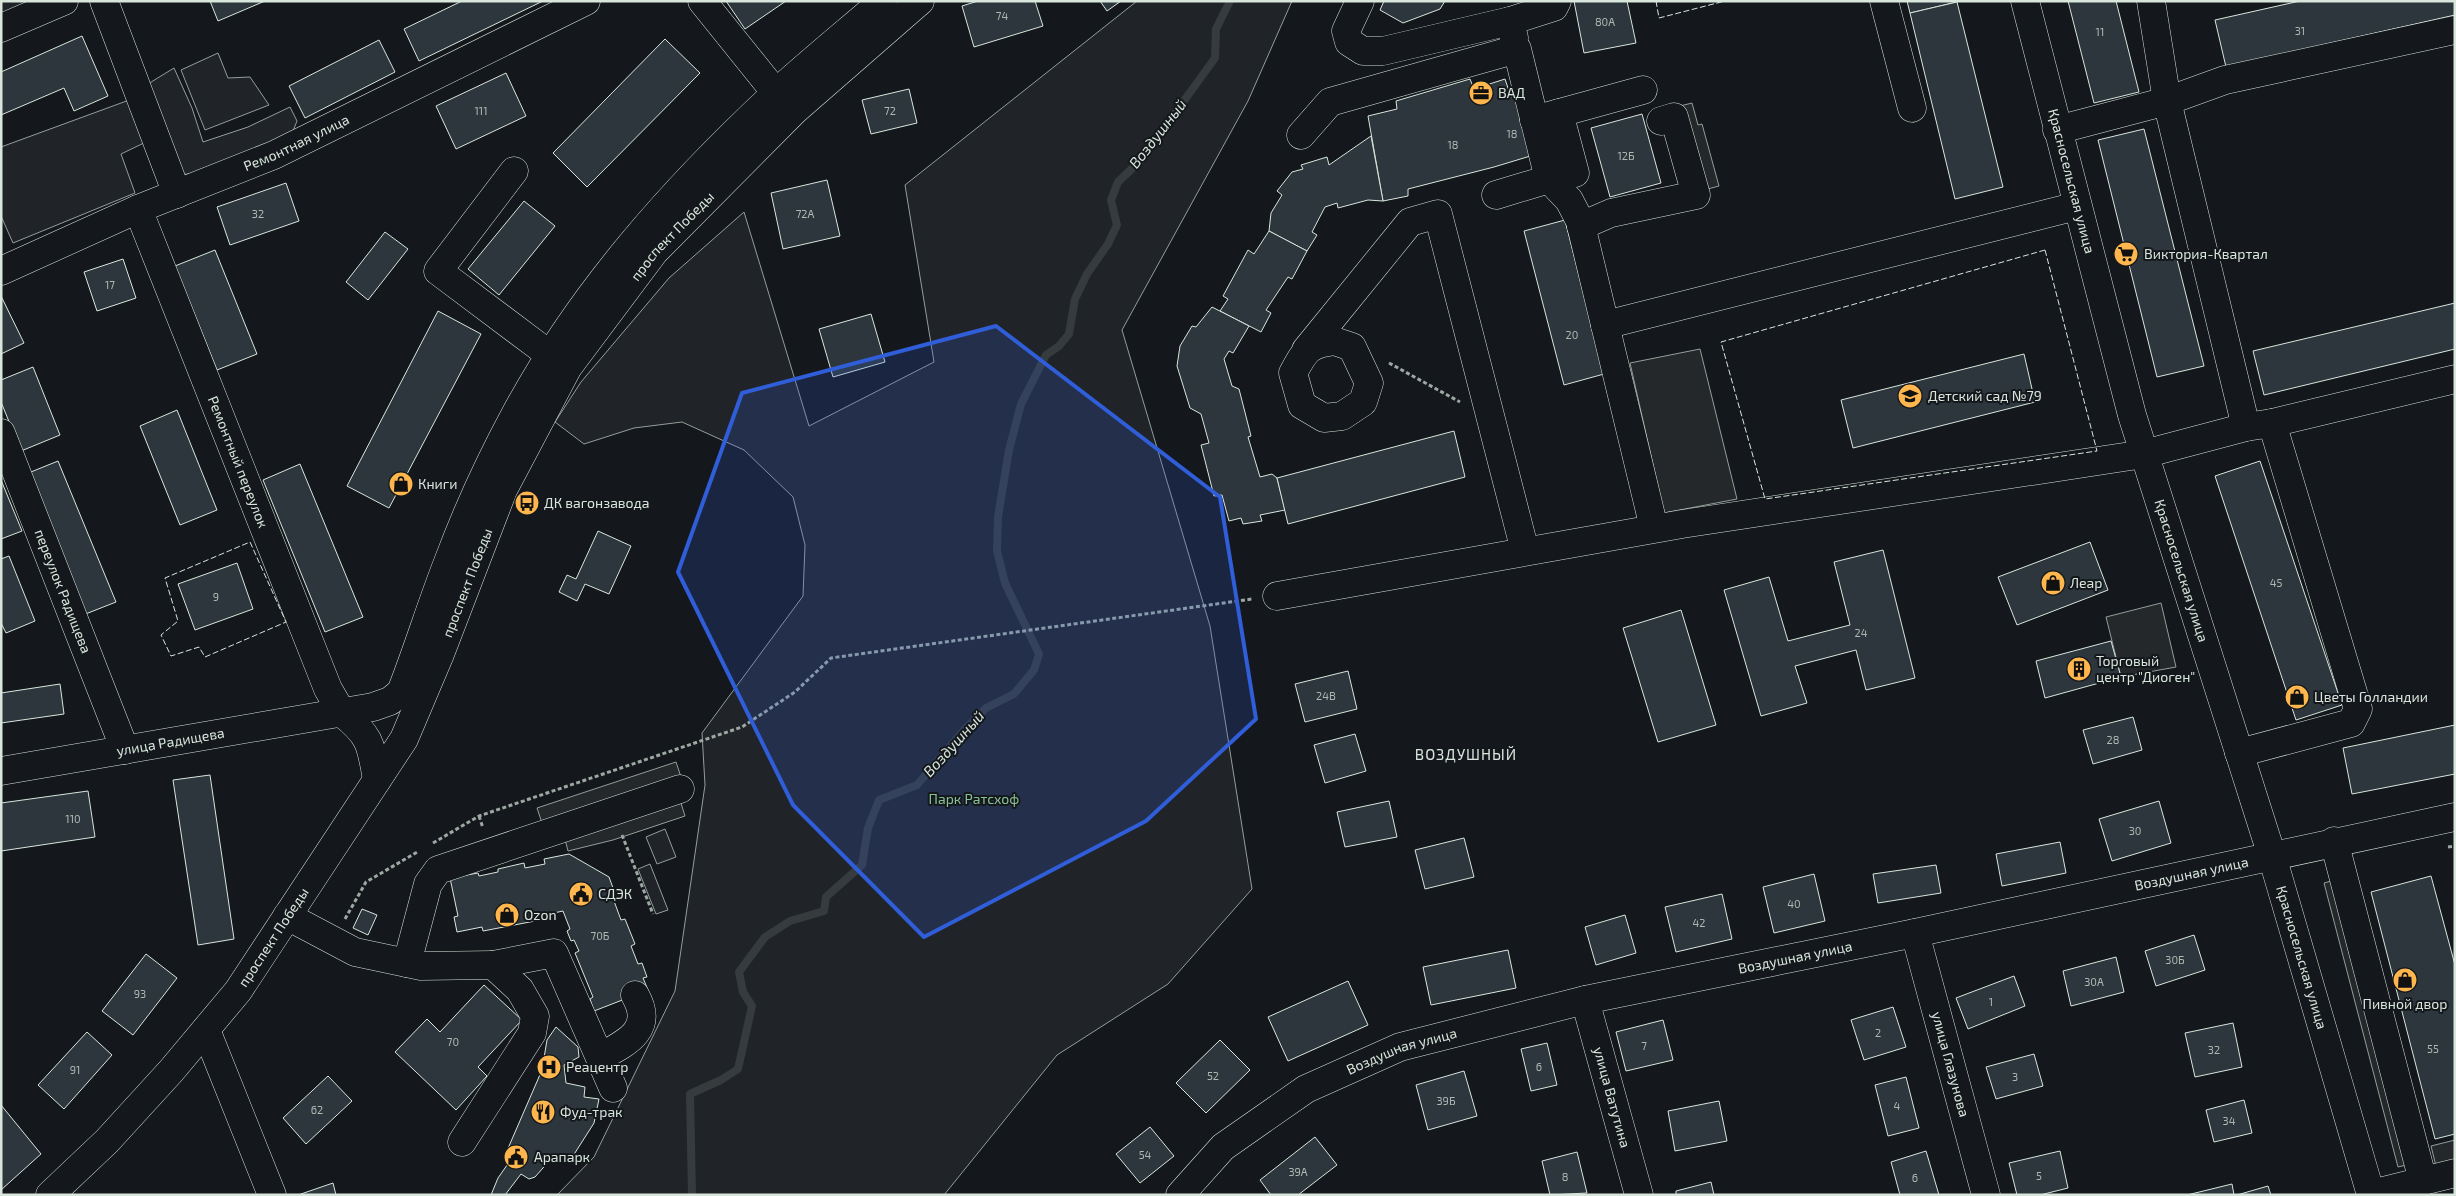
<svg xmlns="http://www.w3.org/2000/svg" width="2456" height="1196" font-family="'Exo 2',sans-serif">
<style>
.green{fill:#202428;stroke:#939e99}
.parking{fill:#24282b;stroke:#939e99}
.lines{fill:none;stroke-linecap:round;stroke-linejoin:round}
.stream{stroke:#363b3e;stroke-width:8}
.building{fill:#2c363c;stroke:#d8e6dc}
.minor-casing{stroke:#d8e6dc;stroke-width:29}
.major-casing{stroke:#d8e6dc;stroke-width:29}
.path{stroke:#9da8a2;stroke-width:3;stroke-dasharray:4 2.5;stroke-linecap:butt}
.minor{stroke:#14181c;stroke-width:28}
.major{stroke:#14181c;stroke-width:28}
.fence{stroke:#d8e6dc;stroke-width:1;stroke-dasharray:6 2.5;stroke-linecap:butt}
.marked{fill:#305dd8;fill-opacity:0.2;stroke:#305dd8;stroke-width:4;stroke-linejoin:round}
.labels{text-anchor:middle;stroke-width:4;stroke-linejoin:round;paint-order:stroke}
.number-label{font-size:11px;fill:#adbab4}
.poi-label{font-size:14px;fill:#d8e6dc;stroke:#14181c;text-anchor:start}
.street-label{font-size:14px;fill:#d8e6dc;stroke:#14181c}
.park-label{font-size:14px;fill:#8ac095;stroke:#14181c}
.water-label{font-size:15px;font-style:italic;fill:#d8e6dc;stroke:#14181c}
.neighbourhood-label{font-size:15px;letter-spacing:1px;fill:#d8e6dc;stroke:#14181c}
</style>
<rect width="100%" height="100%" fill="#14181c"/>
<g class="green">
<polygon points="1,1 37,1 1,16"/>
<polygon points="1137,1 1292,1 1248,101 1122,330 1210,626 1252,889 1168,984 1057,1055 944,1195 557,1195 594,1157 675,991 705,785 702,733 803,596 805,545 793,497 744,450 682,422 634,428 584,444 555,422 581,382 669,278 744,212 809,426 934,362 905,185"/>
<polygon points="218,53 228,78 250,77 269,105 205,130 181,70"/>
<polygon points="174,68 192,108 203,142 248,127 290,107 297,121 291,136 204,171 182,175 143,87"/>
<polygon points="132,99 146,142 121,154 135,193 13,243 1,216 1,147"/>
<polygon points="665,829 676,857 657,864 646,837"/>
<polygon points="650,864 668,910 656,914 638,869"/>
</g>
<g class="parking">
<polygon points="1692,103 1698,125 1702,124 1719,186 1704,190 1676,107"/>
<polygon points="1700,349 1737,499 1664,513 1630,363"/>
<polygon points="2161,603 2176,667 2121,677 2106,617"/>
<polygon points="676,762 682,780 543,826 537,808"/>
<polygon points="680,800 685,816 613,840 568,851 564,835"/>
<polygon points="2339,879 2414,1163 2398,1167 2324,883"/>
<polygon points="2455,1140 2455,1161 2436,1166 2431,1146"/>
</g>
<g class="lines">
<polyline class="stream" points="692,1195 690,1094 721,1080 738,1069 752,1006 743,992 739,972 765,937 790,921 824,911 826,897 862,865 868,828 879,800 917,785 965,729 986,708 1014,694 1034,670 1039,654 1005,583 997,551 998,517 1009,450 1021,404 1046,355 1059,346 1069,334 1075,299 1087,274 1108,244 1117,225 1111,200 1118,182 1141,160 1215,58 1216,29 1230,1"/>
</g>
<g class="building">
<polygon points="210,1 265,1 218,21"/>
<polygon points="462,1 543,1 419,61 404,29"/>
<polygon points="726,1 786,1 745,29"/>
<polygon points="978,1 1035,1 1043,26 974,47 962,6"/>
<polygon points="1100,1 1121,1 1107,11"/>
<polygon points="1384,1 1445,1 1440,9 1403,23 1380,10"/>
<polygon points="1574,1 1627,1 1636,43 1584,53"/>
<polygon points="1907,1 1957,1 1957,2 1910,13"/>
<polygon points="2068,1 2116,1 2139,92 2094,103"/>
<polygon points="2300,1 2455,1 2455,15 2226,67 2215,20"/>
<polygon points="1957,2 2003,187 1955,199 1910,13"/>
<polygon points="82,36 108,96 74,111 64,88 1,115 1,72"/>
<polygon points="665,39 700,73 587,187 553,153"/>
<polygon points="379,40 395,72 305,118 289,86"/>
<polygon points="506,73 526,116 456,149 436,106"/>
<polygon points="1470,79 1474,89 1505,79 1511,97 1518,95 1537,154 1494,167 1408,189 1408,196 1383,201 1368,116 1397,109 1396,101"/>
<polygon points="909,89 917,123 871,134 862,100"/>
<polygon points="1642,114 1661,183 1610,197 1591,128"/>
<polygon points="2144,129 2204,366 2157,377 2098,140"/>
<polygon points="1371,136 1383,201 1368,200 1338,208 1337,203 1325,207 1312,232 1317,235 1307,251 1269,231 1271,213 1282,195 1277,191 1292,172 1303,169 1301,165 1327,157 1329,165"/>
<polygon points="827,180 840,236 783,249 771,193"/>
<polygon points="286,183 299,221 230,245 217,207"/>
<polygon points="524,201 555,226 499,295 468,269"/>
<polygon points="1565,220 1604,374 1564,385 1524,231"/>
<polygon points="1269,231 1307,251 1292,279 1288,277 1266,310 1271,313 1261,332 1220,311 1228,299 1223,296 1248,250 1254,254"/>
<polygon points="385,232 408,249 368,300 346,282"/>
<polygon points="215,250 257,354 217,370 175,266"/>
<polygon points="123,259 136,298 97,311 84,272"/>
<polygon points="1,296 24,343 1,354"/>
<polygon points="2455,303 2455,349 2264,395 2253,351"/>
<polygon points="1212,307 1249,326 1233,353 1229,351 1224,359 1232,386 1239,389 1251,436 1248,437 1260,477 1272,474 1277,478 1285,510 1260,515 1262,521 1243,524 1241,518 1229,521 1222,495 1214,496 1201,445 1209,443 1201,414 1190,408 1177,366 1180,346 1192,326 1196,327"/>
<polygon points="438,311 481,334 389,508 347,486"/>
<polygon points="871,314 885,362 833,377 819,329"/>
<polygon points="2024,354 2035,402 1853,448 1841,400"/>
<polygon points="33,367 60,435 21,451 1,402 1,380"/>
<polygon points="177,410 217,510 180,525 140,426"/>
<polygon points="1454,431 1465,477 1288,524 1277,478"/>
<polygon points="58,461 116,602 83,615 26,474"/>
<polygon points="2260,461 2342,705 2296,720 2215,476"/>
<polygon points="300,464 363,617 325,632 263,480"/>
<polygon points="1,480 22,531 1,539"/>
<polygon points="598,531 631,546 609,594 585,584 577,601 559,592 567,575 576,579"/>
<polygon points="2090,542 2108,590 2017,625 1998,577"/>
<polygon points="1883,550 1915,678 1866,690 1856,650 1795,666 1807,703 1761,716 1724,590 1769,577 1788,641 1850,625 1834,562"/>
<polygon points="9,556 35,621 6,633 1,623 1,559"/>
<polygon points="237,563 253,609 195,630 178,584"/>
<polygon points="1681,610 1716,725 1658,742 1623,628"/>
<polygon points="2111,641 2121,677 2045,698 2036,661"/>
<polygon points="1348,671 1357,709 1305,722 1295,684"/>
<polygon points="60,684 64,714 1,723 1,693"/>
<polygon points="2133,717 2142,750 2093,764 2083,730"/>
<polygon points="2455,725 2455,774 2352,794 2343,748"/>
<polygon points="1355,734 1366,771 1325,783 1314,745"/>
<polygon points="210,775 234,939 198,945 173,780"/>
<polygon points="88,791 95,837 1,851 1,803"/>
<polygon points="1389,801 1397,837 1345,847 1337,812"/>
<polygon points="2159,801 2171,843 2112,861 2099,819"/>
<polygon points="1464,838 1474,877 1425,889 1415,850"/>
<polygon points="2060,842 2066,873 2002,886 1996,854"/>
<polygon points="569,854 609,877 617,899 614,901 621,920 625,919 635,944 631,946 638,964 642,963 647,977 643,978 648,990 594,1011 590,999 593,997 575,953 579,951 574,940 571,941 567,931 570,929 563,911 535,917 535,921 483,931 482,927 457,932 454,917 458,916 450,878 478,873 479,876 498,872 498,869 524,863 525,868 545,864 544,859"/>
<polygon points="1936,865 1941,893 1878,903 1873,874"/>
<polygon points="1814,874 1825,921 1774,933 1763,887"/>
<polygon points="2431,876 2455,965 2455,1134 2435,1139 2371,892"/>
<polygon points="1722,894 1732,939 1676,952 1665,907"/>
<polygon points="362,909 377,915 368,935 353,928"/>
<polygon points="1625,915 1636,953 1596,965 1585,927"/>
<polygon points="2194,935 2205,970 2156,986 2145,951"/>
<polygon points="1508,950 1516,988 1431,1005 1423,967"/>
<polygon points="146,954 177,978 133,1035 102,1011"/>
<polygon points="2116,957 2124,992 2071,1006 2063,971"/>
<polygon points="2014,976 2025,1006 1968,1029 1956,998"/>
<polygon points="1348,981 1368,1025 1288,1061 1268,1017"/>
<polygon points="484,985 522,1020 478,1067 487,1076 456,1110 395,1052 427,1019 440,1032"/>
<polygon points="1893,1007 1906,1047 1864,1060 1851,1020"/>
<polygon points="1663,1020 1673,1060 1626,1071 1616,1032"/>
<polygon points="2233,1023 2242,1067 2195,1077 2185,1033"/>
<polygon points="556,1027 578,1047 579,1057 564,1065 566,1083 585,1087 584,1097 599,1099 594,1123 573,1156 550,1160 535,1177 529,1179 521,1174 505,1195 491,1195 498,1178 512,1158 506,1153 542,1070 547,1040"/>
<polygon points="87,1032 112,1055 64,1109 38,1085"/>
<polygon points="1220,1040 1250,1070 1206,1113 1176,1083"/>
<polygon points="1547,1043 1557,1085 1531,1091 1521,1049"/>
<polygon points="2034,1054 2043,1086 1996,1099 1986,1067"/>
<polygon points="1464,1071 1477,1116 1428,1130 1416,1085"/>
<polygon points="328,1076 352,1101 306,1144 283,1118"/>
<polygon points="1906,1077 1919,1128 1888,1136 1875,1085"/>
<polygon points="2244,1100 2252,1133 2214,1142 2206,1110"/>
<polygon points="1719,1101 1727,1141 1675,1151 1668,1111"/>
<polygon points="1,1105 41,1154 1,1190"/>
<polygon points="1150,1127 1174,1156 1140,1183 1116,1154"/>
<polygon points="1315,1137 1337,1165 1298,1195 1271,1195 1260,1180"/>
<polygon points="1926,1151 1939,1195 1900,1195 1891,1162"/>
<polygon points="2060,1151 2068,1188 2040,1195 2017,1195 2009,1163"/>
<polygon points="1577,1152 1587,1193 1550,1195 1542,1161"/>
<polygon points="1711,1182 1714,1195 1676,1195 1676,1191"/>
<polygon points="333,1183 336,1195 298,1195"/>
<polygon points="2232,1184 2234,1195 2187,1195"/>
<polygon points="2268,1186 2271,1195 2237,1195"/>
</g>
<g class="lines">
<defs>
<g id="minor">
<polyline points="104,1 177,194"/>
<polyline points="702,1 776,93"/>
<polyline points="1360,1 1346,31 1349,42 1363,51 1383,51 1510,21"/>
<polyline points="1884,1 1912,108"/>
<polyline points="2151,1 2167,101 2246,427"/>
<polyline points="1,28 64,1"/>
<polyline points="1514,38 1510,21 1554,7 1557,1"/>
<polyline points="1559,113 1575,173"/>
<polyline points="1534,120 1643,90"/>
<polyline points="2057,130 2167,101 2225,80 2455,30"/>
<polyline points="1301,135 1330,102 1517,49 1549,179"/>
<polyline points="514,171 438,271 550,355"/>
<polyline points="1496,195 1549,179 1569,200 1580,221 1654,528"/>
<path id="s1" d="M 138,209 L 328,689 L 342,713"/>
<polyline points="1581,226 1611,213 1696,195 1674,117 1661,121"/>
<path id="s2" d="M 1,271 L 138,209 L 274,155 L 586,1"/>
<polyline points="1605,325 2077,206"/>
<path d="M 1334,341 L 1352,347 L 1369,383 L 1363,402 L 1342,416 L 1324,418 L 1302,405 L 1293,373 C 1305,351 1308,344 1334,341 Z"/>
<polyline points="1306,350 1410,222 1438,214 1525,551"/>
<path id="s3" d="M 1,433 L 125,750"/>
<polyline points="1277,596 1682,524 2144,454 2246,427 2272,423 2455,379"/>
<polyline points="2239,753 2351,723 2358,709 2272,423"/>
<polyline points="2334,841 2423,1181"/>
<polyline points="287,916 355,952 421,966 493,965 520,990 535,1016 532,1033 462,1142"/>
<path id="s4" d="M 1915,933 L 1986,1195"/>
<polyline points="407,963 428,884 438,870 680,789"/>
<polyline points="493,965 554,953 613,1088"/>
<path id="s5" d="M 1585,1000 L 1639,1195"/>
<polyline points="206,1030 272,1195"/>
<path d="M 600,1057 C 626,1043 655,1030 635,995"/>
<polyline points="2371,1194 2455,1173"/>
<path id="s6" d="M 1180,1195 L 1223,1147 L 1306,1089 L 1400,1047 L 1585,1000 L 1915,933 L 2455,817"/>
</g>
<g id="major">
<path id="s7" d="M 2025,1 L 2132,415 L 2272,856 L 2371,1195"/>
<path d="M 342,713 C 371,736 371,745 377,780"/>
<path id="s8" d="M 1,771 L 373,707 L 390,701 L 401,692 C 418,649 431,605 448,562 C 467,511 490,461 516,413 C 582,291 674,188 775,94 C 810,62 847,32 883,1"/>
<path id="s9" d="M 50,1195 L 107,1141 L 171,1071 L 238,991 L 404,739 L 440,654 L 503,490 L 568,367 L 654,252 L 795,110 L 920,1"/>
</g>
</defs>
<use href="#minor" class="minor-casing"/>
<use href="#major" class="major-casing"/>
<g class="path">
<polyline points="1389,363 1460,402"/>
<polyline points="479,816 483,828"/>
<polyline points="622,835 653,914"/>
<polyline points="433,843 479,816 742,727 795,692 831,658 1252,599"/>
<polyline points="2448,847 2455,846"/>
<polyline points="345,919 366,882 419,851"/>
</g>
<use href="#minor" class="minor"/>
<use href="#major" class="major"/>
<g class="fence">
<polyline points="1656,1 1659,18 1725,1"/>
<polygon points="2045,250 2097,451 1765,499 1721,342"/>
<polygon points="250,542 286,622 205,657 199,647 171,656 161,635 178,621 165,578"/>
</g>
</g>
<path class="marked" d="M 996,326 L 1220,497 L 1256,719 L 1146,821 L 924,937 L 793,805 L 678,572 L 742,393 Z"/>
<defs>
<symbol id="office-disc" viewBox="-11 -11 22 22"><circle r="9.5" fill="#ffb74d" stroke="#14181c"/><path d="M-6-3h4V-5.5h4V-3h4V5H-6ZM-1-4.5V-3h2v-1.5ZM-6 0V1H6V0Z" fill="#111"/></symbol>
<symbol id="supermarket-disc" viewBox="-11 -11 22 22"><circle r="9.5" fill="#ffb74d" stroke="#14181c"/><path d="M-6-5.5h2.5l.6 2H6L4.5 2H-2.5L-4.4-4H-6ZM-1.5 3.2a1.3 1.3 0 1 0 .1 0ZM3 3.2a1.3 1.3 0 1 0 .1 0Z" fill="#111"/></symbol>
<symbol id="school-disc" viewBox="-11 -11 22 22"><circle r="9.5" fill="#ffb74d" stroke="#14181c"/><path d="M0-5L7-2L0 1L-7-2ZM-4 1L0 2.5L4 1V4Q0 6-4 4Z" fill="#111"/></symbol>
<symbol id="shop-disc" viewBox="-11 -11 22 22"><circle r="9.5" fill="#ffb74d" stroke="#14181c"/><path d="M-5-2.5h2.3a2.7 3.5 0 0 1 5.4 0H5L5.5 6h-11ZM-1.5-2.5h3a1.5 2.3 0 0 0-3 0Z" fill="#111"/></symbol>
<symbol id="bus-disc" viewBox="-11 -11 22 22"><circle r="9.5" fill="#ffb74d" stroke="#14181c"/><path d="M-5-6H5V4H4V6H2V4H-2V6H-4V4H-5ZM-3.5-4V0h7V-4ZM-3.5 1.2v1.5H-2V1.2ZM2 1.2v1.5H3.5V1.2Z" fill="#111"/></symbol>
<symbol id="building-disc" viewBox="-11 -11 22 22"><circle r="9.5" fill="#ffb74d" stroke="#14181c"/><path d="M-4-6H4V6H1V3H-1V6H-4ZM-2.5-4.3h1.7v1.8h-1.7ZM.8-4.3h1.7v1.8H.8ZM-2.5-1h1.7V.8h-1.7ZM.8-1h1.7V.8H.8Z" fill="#111"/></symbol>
<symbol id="civic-disc" viewBox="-11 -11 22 22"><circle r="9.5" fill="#ffb74d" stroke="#14181c"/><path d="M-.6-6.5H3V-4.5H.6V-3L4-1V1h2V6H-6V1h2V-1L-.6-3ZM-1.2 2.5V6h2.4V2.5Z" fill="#111"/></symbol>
<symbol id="hospital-disc" viewBox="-11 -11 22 22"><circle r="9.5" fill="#ffb74d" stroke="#14181c"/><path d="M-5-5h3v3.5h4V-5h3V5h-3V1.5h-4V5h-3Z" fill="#111"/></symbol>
<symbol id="restaurant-disc" viewBox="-11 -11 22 22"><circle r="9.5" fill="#ffb74d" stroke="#14181c"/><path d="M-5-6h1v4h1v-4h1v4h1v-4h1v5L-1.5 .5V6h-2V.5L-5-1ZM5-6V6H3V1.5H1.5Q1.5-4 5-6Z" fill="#111"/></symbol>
</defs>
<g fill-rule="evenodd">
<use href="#office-disc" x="1467" y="79" width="28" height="28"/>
<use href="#supermarket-disc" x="2112" y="240" width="28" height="28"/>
<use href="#school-disc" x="1896" y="382" width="28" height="28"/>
<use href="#shop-disc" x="387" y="470" width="28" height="28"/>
<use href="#bus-disc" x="513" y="489" width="28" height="28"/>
<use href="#shop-disc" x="2039" y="569" width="28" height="28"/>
<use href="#building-disc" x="2065" y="655" width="28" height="28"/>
<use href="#shop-disc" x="2283" y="683" width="28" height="28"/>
<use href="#civic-disc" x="567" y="880" width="28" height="28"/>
<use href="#shop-disc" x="493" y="901" width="28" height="28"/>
<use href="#shop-disc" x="2391" y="966" width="28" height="28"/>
<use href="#hospital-disc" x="535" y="1053" width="28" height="28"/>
<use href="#restaurant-disc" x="529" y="1098" width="28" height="28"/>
<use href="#civic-disc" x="502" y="1143" width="28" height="28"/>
</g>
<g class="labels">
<g class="number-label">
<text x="1002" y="20">74</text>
<text x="1605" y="26">80А</text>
<text x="2300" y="35">31</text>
<text x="2100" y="36">11</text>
<text x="481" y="115">111</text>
<text x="890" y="115">72</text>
<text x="1512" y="138">18</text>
<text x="1453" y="149">18</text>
<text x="1626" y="160">12Б</text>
<text x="258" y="218">32</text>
<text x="805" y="218">72А</text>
<text x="110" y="289">17</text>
<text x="1572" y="339">20</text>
<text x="2276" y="587">45</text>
<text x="216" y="601">9</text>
<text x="1861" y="637">24</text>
<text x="1326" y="700">24В</text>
<text x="2113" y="744">28</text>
<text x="73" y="823">110</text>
<text x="2135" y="835">30</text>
<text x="1794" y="908">40</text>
<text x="1699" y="927">42</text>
<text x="600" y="940">70Б</text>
<text x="2175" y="964">30Б</text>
<text x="2094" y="986">30А</text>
<text x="140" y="998">93</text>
<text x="1991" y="1006">1</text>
<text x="1878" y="1037">2</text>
<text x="453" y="1046">70</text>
<text x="1644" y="1050">7</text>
<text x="2433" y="1053">55</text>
<text x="2214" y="1054">32</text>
<text x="1539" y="1071">6</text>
<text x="75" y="1074">91</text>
<text x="1213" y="1080">52</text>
<text x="2015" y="1081">3</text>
<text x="1446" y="1105">39Б</text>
<text x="1897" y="1110">4</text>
<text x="317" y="1114">62</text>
<text x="2229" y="1125">34</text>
<text x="1145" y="1159">54</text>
<text x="1298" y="1176">39А</text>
<text x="2039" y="1180">5</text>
<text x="1565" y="1181">8</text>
<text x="1915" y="1182">6</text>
</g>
<g class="poi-label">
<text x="1498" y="98">ВАД</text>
<text x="2144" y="259">Виктория-Квартал</text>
<text x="1928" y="401">Детский сад №79</text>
<text x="418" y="489">Книги</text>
<text x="544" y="508">ДК вагонзавода</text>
<text x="2070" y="588">Леар</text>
<text x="2096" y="666">Торговый<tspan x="2096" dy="16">центр "Диоген"</tspan></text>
<text x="2314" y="702">Цветы Голландии</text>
<text x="598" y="899">СДЭК</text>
<text x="524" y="920">Ozon</text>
<text x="2405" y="1009" text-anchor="middle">Пивной двор</text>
<text x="566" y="1072">Реацентр</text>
<text x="560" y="1117">Фуд-трак</text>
<text x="534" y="1162">Арапарк</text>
</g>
<g class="street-label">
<text dy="5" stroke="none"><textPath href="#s2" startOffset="322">Ремонтная улица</textPath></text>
<text dy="5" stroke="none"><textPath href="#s7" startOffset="186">Красносельская улица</textPath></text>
<text dy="5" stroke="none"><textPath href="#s9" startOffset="1154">проспект Победы</textPath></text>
<text dy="5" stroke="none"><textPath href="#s1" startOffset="272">Ремонтный переулок</textPath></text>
<text dy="5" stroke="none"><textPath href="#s7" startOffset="591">Красносельская улица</textPath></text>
<text dy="5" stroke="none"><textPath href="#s9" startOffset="748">проспект Победы</textPath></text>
<text dy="5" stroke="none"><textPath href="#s3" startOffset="170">переулок Радищева</textPath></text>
<text dy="5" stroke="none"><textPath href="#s8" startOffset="172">улица Радищева</textPath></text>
<text dy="5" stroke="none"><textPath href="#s6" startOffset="1079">Воздушная улица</textPath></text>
<text dy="5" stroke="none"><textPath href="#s9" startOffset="342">проспект Победы</textPath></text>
<text dy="5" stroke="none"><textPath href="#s6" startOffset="674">Воздушная улица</textPath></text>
<text dy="5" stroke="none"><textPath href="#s7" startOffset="996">Красносельская улица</textPath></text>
<text dy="5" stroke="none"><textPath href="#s6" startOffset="269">Воздушная улица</textPath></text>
<text dy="5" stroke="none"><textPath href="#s4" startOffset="136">улица Глазунова</textPath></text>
<text dy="5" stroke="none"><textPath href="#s5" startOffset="101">улица Ватутина</textPath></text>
</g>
<g class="park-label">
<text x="974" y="804">Парк Ратсхоф</text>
</g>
<g class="water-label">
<text transform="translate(1158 134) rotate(-52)" y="5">Воздушный</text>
<text transform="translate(954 744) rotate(-48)" y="5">Воздушный</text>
</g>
<g class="neighbourhood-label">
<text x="1466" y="760">ВОЗДУШНЫЙ</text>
</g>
</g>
<rect width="2456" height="1196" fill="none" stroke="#d8e6dc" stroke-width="5"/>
</svg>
